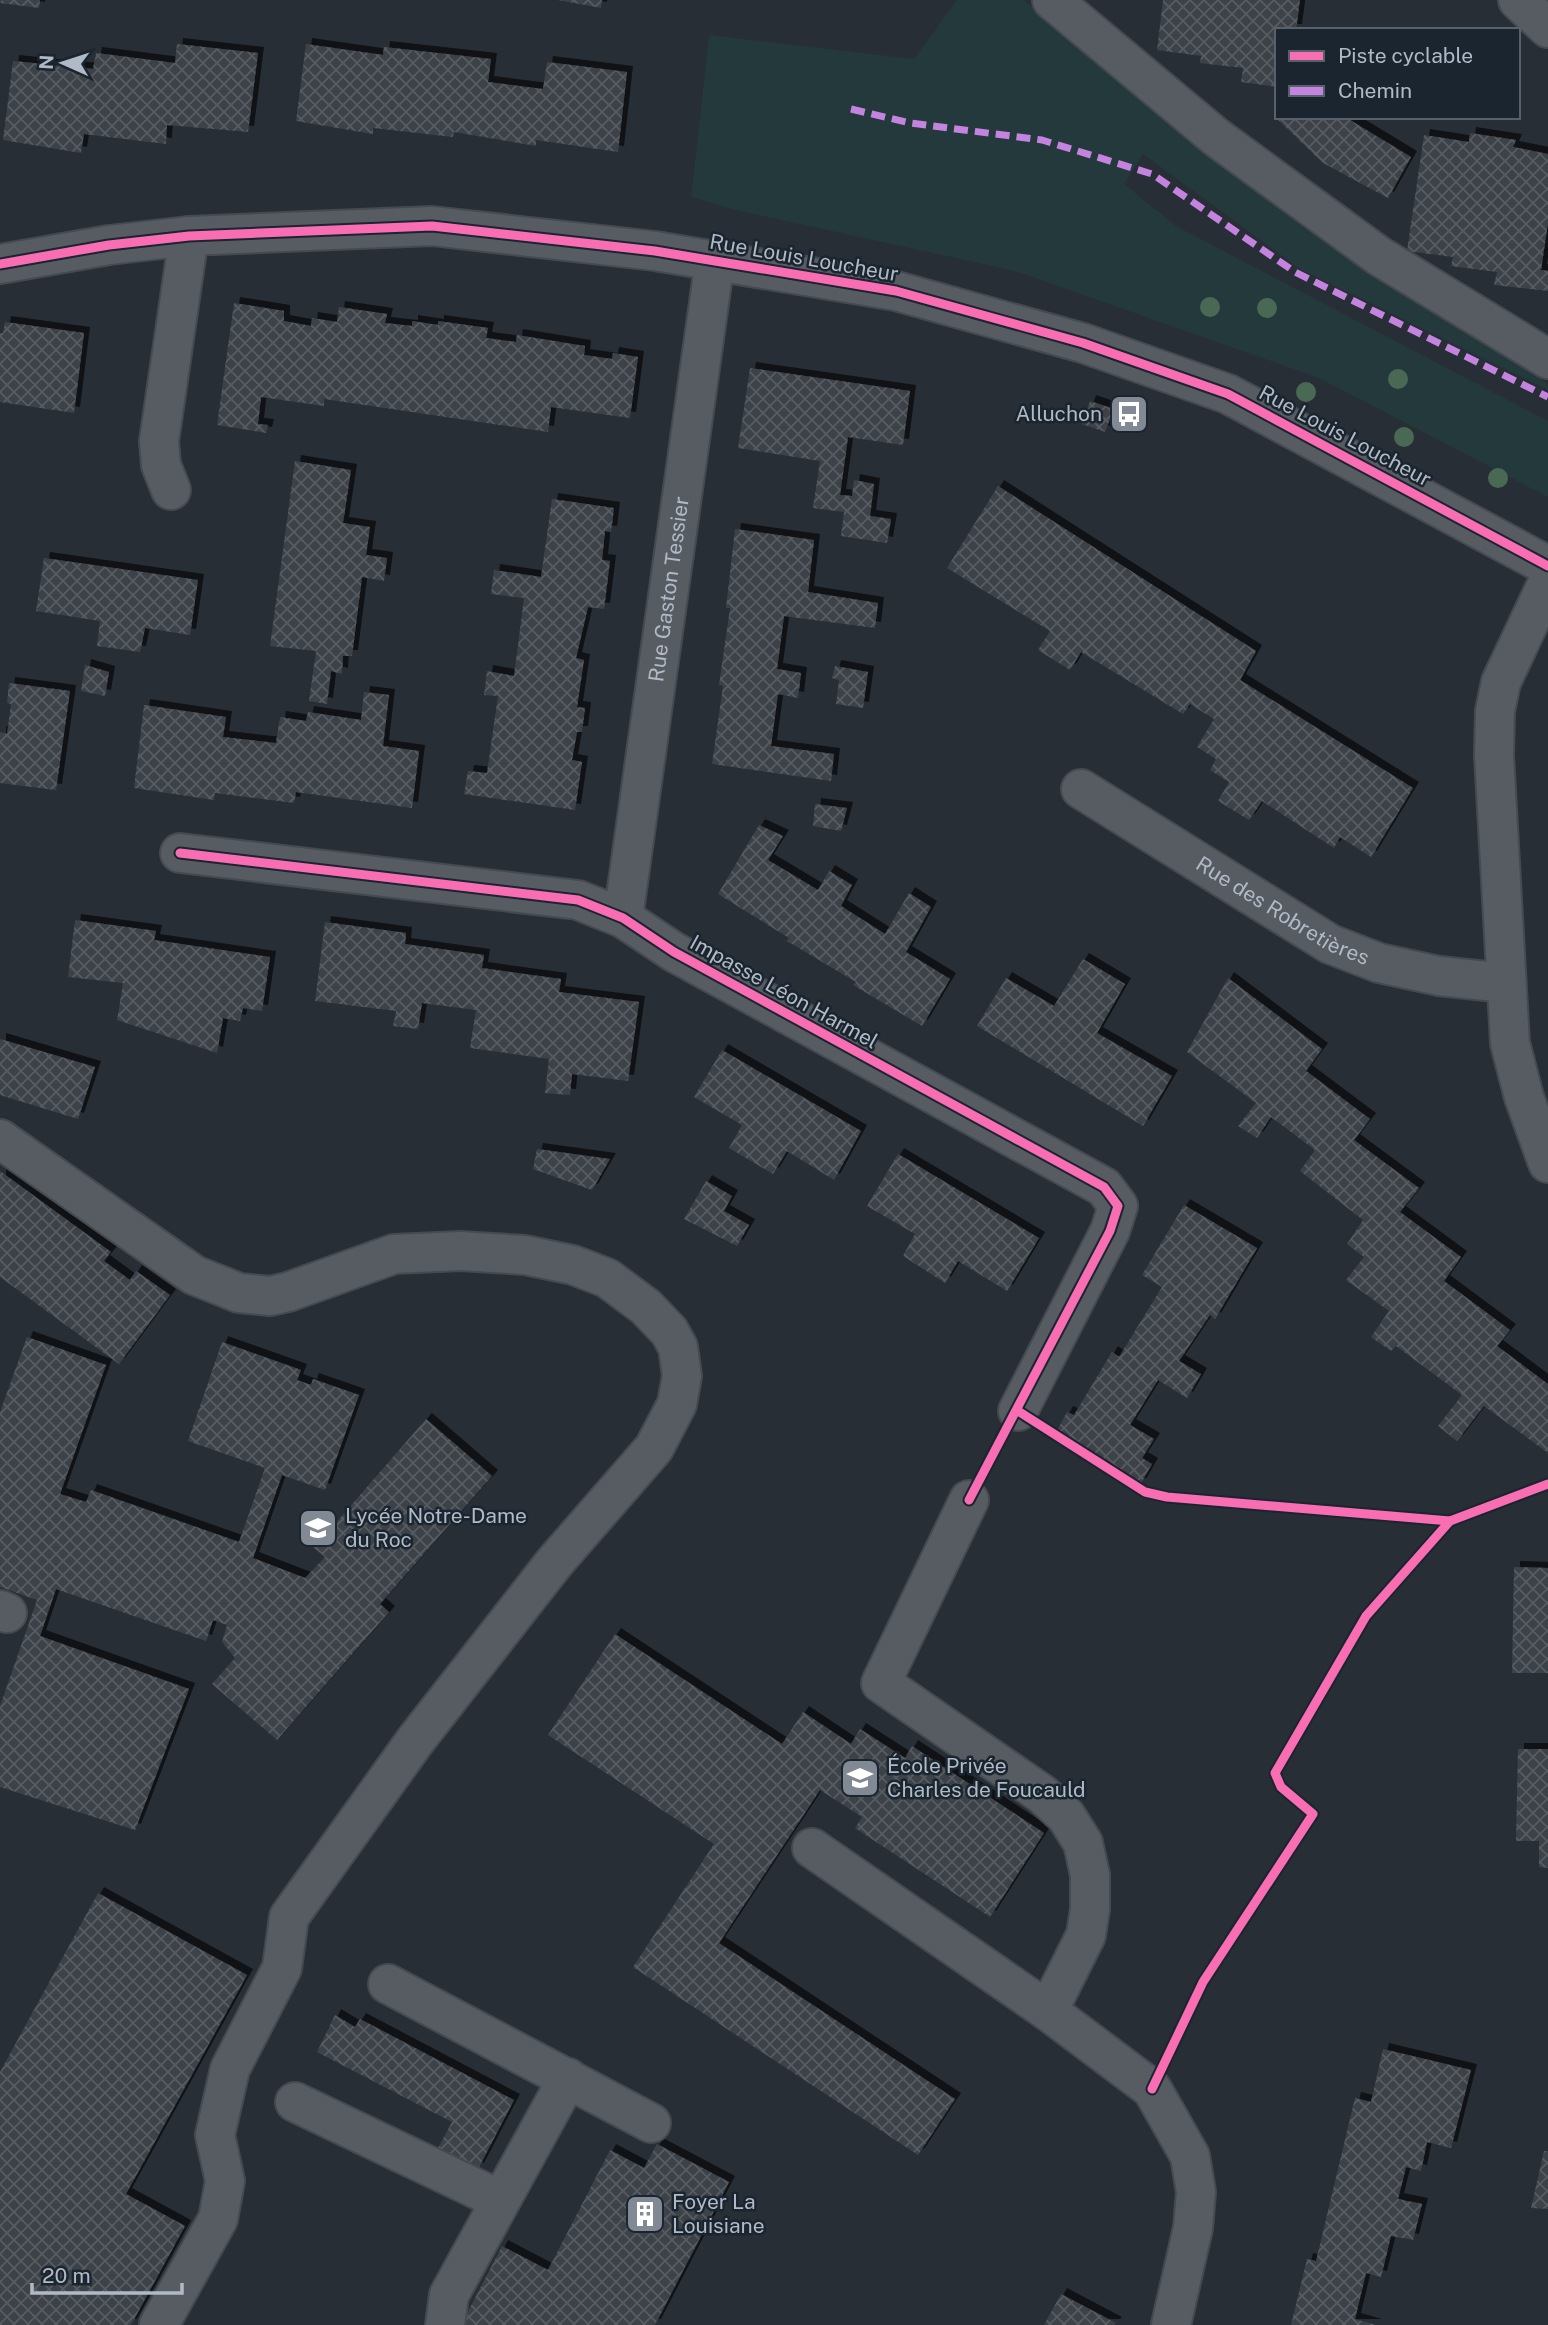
<svg xmlns="http://www.w3.org/2000/svg" width="1548" height="2325" font-family="'Public Sans',sans-serif">
<style>
.grass{fill:#24393b}
.building{fill:url(#building-cross-hatch);filter:url(#shadow)}
.lines{fill:none;stroke-linecap:round;stroke-linejoin:round}
.minor-casing{stroke:#454a50;stroke-width:42}
.minor{stroke:#575c63;stroke-width:38}
.quiet{stroke:#c483df;stroke-width:7;stroke-dasharray:14 7;stroke-linecap:butt}
.cycleway-casing{stroke:#1a2530;stroke-width:13}
.cycleway{stroke:#f96db3;stroke-width:9}
.tree{fill:#4a6955}
.labels{text-anchor:middle;stroke-width:5;stroke-linejoin:round;paint-order:stroke}
.street-label{font-size:21px;fill:#b0bac7;stroke:#1a2530}
.poi-label{font-size:21px;fill:#b0bac7;stroke:#1a2530;text-anchor:start}
</style>
<defs>
<pattern id="building-cross-hatch" width="8" height="8" patternUnits="userSpaceOnUse" patternTransform="scale(1.75)"><rect width="8" height="8" fill="#3c4248"/><path d="M0 0l8 8M0 8l8-8" fill="none" stroke="#565b61"/></pattern>
<filter id="shadow"><feDropShadow dx="6" dy="-6" stdDeviation="0" flood-color="#0009"/></filter>
</defs>
<rect width="100%" height="100%" fill="#272e35"/>
<polygon class="grass" points="957,0 1024,0 1194,145 1322,240 1548,384 1548,390 1300,269 1143,154 1124,184 1176,226 1548,421 1548,497 1319,378 1015,271 736,210 691,197 709,35 914,59"/>
<g class="building">
<polygon points="1,0 40,0 39,8 0,3"/>
<polygon points="558,0 602,0 601,8"/>
<polygon points="1163,0 1300,0 1296,30 1277,30 1277,87 1241,82 1243,68 1200,63 1201,56 1157,50"/>
<polygon points="177,44 258,53 248,132 167,125 166,144 84,134 81,153 3,140 13,61 93,69 96,53 175,63"/>
<polygon points="306,44 383,55 384,47 491,59 488,82 543,89 547,62 627,72 618,152 536,140 536,146 454,132 453,137 373,128 373,134 296,121"/>
<polygon points="1275,117 1345,117 1411,157 1388,198 1323,163"/>
<polygon points="1470,133 1516,140 1513,147 1548,154 1548,223 1541,270 1548,271 1548,291 1494,285 1497,272 1451,266 1453,257 1407,251 1424,135 1469,142"/>
<polygon points="234,303 284,311 284,321 311,326 312,318 337,322 339,307 387,314 385,323 412,326 412,321 438,325 438,321 488,328 486,338 516,342 517,335 585,346 584,355 612,359 613,353 638,357 630,418 551,407 548,432 324,399 324,406 261,397 258,424 268,425 266,433 217,425"/>
<polygon points="5,322 84,333 74,413 0,402 0,333 3,333"/>
<polygon points="750,368 910,391 903,445 848,437 840,495 852,496 854,480 874,484 870,516 891,519 887,543 841,536 844,512 813,508 820,461 738,448"/>
<polygon points="1090,401 1114,409 1105,432 1082,424"/>
<polygon points="295,461 351,470 343,523 370,527 366,555 387,558 384,581 362,577 352,656 343,656 342,674 331,671 327,704 309,701 316,651 270,646"/>
<polygon points="998,486 1256,651 1240,680 1413,788 1371,857 1340,837 1334,848 1262,801 1249,820 1218,801 1229,782 1210,770 1216,759 1197,747 1214,719 1190,704 1183,714 1081,652 1070,670 1038,650 1050,631 947,568"/>
<polygon points="552,499 614,508 611,532 605,531 602,560 610,561 604,609 588,607 576,658 584,660 577,707 585,708 582,732 577,732 572,760 582,762 575,810 464,794 468,771 487,773 498,696 484,695 487,671 514,676 524,598 491,594 494,570 541,577"/>
<polygon points="735,529 814,540 808,592 878,603 875,628 784,616 777,669 801,673 798,698 778,694 771,746 834,754 831,781 712,764 723,686 719,685 730,608 726,608"/>
<polygon points="44,558 198,580 190,635 145,628 140,652 97,646 100,621 36,611"/>
<polygon points="85,665 109,672 105,696 81,691"/>
<polygon points="835,666 868,672 863,708 836,704 839,680 832,678"/>
<polygon points="9,683 70,691 56,790 0,783 0,732 7,734 11,704 7,703"/>
<polygon points="364,692 389,695 383,746 419,751 412,808 296,792 294,803 215,793 214,800 134,788 144,705 226,717 223,737 276,743 280,717 306,721 308,712 361,720"/>
<polygon points="815,804 847,808 841,831 813,826"/>
<polygon points="759,825 783,836 768,860 818,890 829,871 852,885 841,906 885,934 909,893 931,907 906,952 950,979 922,1026 853,985 856,982 787,941 789,938 718,894"/>
<polygon points="75,920 156,931 154,940 270,957 262,1011 243,1008 240,1021 223,1018 217,1053 117,1020 123,983 68,977"/>
<polygon points="325,922 406,933 405,944 484,955 482,968 561,979 559,992 639,1002 628,1081 572,1074 570,1095 545,1093 549,1059 470,1048 476,1010 422,1003 418,1029 393,1026 396,1011 315,1001"/>
<polygon points="1083,959 1125,984 1097,1033 1172,1076 1143,1126 977,1026 1006,978 1054,1006"/>
<polygon points="1228,978 1322,1049 1306,1071 1370,1119 1354,1140 1419,1188 1400,1212 1461,1257 1444,1281 1510,1330 1497,1346 1548,1384 1548,1453 1484,1406 1457,1441 1438,1426 1462,1395 1396,1346 1391,1351 1371,1337 1389,1311 1346,1280 1364,1257 1347,1244 1363,1220 1300,1171 1315,1150 1271,1117 1257,1138 1238,1126 1256,1103 1187,1052"/>
<polygon points="0,1039 95,1067 78,1119 0,1095"/>
<polygon points="722,1050 861,1131 834,1180 787,1151 773,1174 729,1148 742,1125 694,1097"/>
<polygon points="537,1149 610,1159 592,1190 533,1169"/>
<polygon points="898,1154 1039,1238 1007,1291 958,1261 945,1283 903,1256 915,1234 867,1206"/>
<polygon points="0,1171 111,1252 104,1261 130,1280 136,1271 170,1295 119,1364 0,1277"/>
<polygon points="706,1181 732,1196 724,1211 749,1225 737,1246 684,1219"/>
<polygon points="1184,1205 1257,1248 1215,1319 1210,1315 1179,1361 1201,1374 1187,1398 1158,1380 1130,1425 1154,1439 1142,1458 1152,1464 1140,1485 1055,1434 1067,1412 1074,1415 1112,1352 1119,1357 1162,1287 1142,1275"/>
<polygon points="27,1337 106,1365 60,1494 86,1502 91,1490 239,1542 265,1468 188,1441 222,1342 301,1370 297,1380 311,1385 313,1379 359,1395 325,1490 282,1475 253,1558 305,1578 325,1557 314,1548 426,1419 492,1476 380,1604 389,1612 277,1740 212,1684 235,1658 222,1642 227,1625 213,1620 206,1641 56,1589 40,1636 189,1689 135,1830 0,1787 0,1706 37,1600 0,1587 0,1412"/>
<polygon points="1514,1567 1548,1568 1548,1673 1512,1673"/>
<polygon points="615,1634 782,1744 803,1712 851,1744 860,1729 905,1758 912,1746 1044,1833 990,1917 855,1828 862,1817 820,1790 719,1943 955,2099 918,2155 633,1967 714,1844 548,1735"/>
<polygon points="1518,1749 1548,1749 1548,1868 1539,1867 1539,1841 1516,1841"/>
<polygon points="98,1893 247,1975 126,2194 185,2226 131,2325 0,2325 0,2072"/>
<polygon points="335,2015 355,2027 360,2019 514,2100 478,2169 438,2148 452,2122 317,2052"/>
<polygon points="1383,2049 1471,2070 1451,2148 1427,2142 1421,2171 1406,2167 1398,2199 1422,2204 1413,2240 1391,2236 1381,2277 1366,2273 1355,2319 1376,2325 1291,2325 1307,2259 1316,2261 1355,2098 1371,2102"/>
<polygon points="657,2144 729,2182 655,2325 461,2325 502,2246 548,2270 610,2150 644,2168"/>
<polygon points="1544,2151 1548,2151 1548,2209 1531,2208"/>
<polygon points="1061,2294 1116,2323 1114,2325 1044,2325"/>
</g>
<g class="lines">
<defs>
<g id="minor">
<polyline points="1052,0 1216,137 1379,256 1548,359"/>
<polyline points="1518,0 1548,28"/>
<polyline points="0,264 109,245 189,236 432,226 655,251 896,291 1083,343 1228,394 1548,566"/>
<polyline points="171,490 161,465 159,441 189,236"/>
<polyline points="1548,582 1501,682 1495,711 1494,755 1510,1043 1524,1097 1548,1163"/>
<path id="s1" d="M 1081,789 L 1330,944 L 1379,963 L 1439,976 L 1505,983"/>
<polyline points="180,853 578,900 623,918 674,952 1104,1187 1118,1206 1110,1231 1018,1411"/>
<path id="s2" d="M 623,918 L 715,260"/>
<polyline points="0,1139 194,1275 239,1293 270,1296 288,1292 394,1254 460,1251 525,1255 573,1265 607,1278 646,1307 669,1331 678,1347 682,1376 677,1404 654,1448 554,1563 415,1741 289,1917 282,1968 230,2069 215,2135 225,2181 218,2219 159,2325"/>
<polyline points="969,1500 881,1683 1042,1794 1066,1816 1083,1843 1090,1875 1090,1909 1086,1935 1048,2011"/>
<polyline points="0,1610 7,1613"/>
<polyline points="812,1848 1048,2011 1152,2089 1190,2156 1196,2192 1193,2228 1171,2325"/>
<polyline points="388,1984 651,2123"/>
<polyline points="295,2102 500,2200"/>
<polyline points="445,2325 449,2295 568,2078"/>
</g>
</defs>
<use href="#minor" class="minor-casing"/>
<use href="#minor" class="minor"/>
<polyline class="quiet" points="851,109 910,123 1042,140 1152,174 1295,272 1548,397"/>
<defs>
<g id="cycleway">
<polyline points="0,264 109,245 189,236 432,226 655,251 896,291 1083,343 1228,394 1548,566"/>
<polyline points="180,853 578,900 623,918 674,952 1104,1187 1118,1206 1110,1231 969,1500"/>
<polyline points="1018,1411 1145,1492 1167,1497 1450,1521"/>
<polyline points="1152,2089 1203,1982 1313,1814 1281,1787 1275,1773 1366,1616 1450,1521 1548,1484"/>
</g>
</defs>
<use href="#cycleway" class="cycleway-casing"/>
<use href="#cycleway" class="cycleway"/>
</g>
<g class="tree">
<circle cx="1210" cy="307" r="10"/>
<circle cx="1267" cy="308" r="10"/>
<circle cx="1398" cy="379" r="10"/>
<circle cx="1306" cy="392" r="10"/>
<circle cx="1404" cy="437" r="10"/>
<circle cx="1498" cy="478" r="10"/>
</g>
<defs>
<symbol id="bus-square" viewBox="-11 -11 22 22"><rect x="-9" y="-9" width="18" height="18" rx="4" fill="#808994" stroke="#1a2530"/><path d="M-5-6H5V4H4V6H2V4H-2V6H-4V4H-5ZM-3.5-4V0h7V-4ZM-3.5 1.2v1.5H-2V1.2ZM2 1.2v1.5H3.5V1.2Z" fill="#fff"/></symbol>
<symbol id="school-square" viewBox="-11 -11 22 22"><rect x="-9" y="-9" width="18" height="18" rx="4" fill="#808994" stroke="#1a2530"/><path d="M0-5L7-2L0 1L-7-2ZM-4 1L0 2.5L4 1V4Q0 6-4 4Z" fill="#fff"/></symbol>
<symbol id="building-square" viewBox="-11 -11 22 22"><rect x="-9" y="-9" width="18" height="18" rx="4" fill="#808994" stroke="#1a2530"/><path d="M-4-6H4V6H1V3H-1V6H-4ZM-2.5-4.3h1.7v1.8h-1.7ZM.8-4.3h1.7v1.8H.8ZM-2.5-1h1.7V.8h-1.7ZM.8-1h1.7V.8H.8Z" fill="#fff"/></symbol>
</defs>
<g fill-rule="evenodd">
<use href="#bus-square" x="1107" y="392" width="44" height="44"/>
<use href="#school-square" x="296" y="1506" width="44" height="44"/>
<use href="#school-square" x="838" y="1756" width="44" height="44"/>
<use href="#building-square" x="623" y="2192" width="44" height="44"/>
</g>
<g class="labels">
<g class="street-label">
<text transform="translate(804 258) rotate(10)" y="7">Rue Louis Loucheur</text>
<text transform="translate(1345 436) rotate(28)" y="7">Rue Louis Loucheur</text>
<text dy="7" stroke="none"><textPath href="#s2" startOffset="332">Rue Gaston Tessier</textPath></text>
<text dy="7" stroke="none"><textPath href="#s1" startOffset="236">Rue des Robretières</textPath></text>
<text transform="translate(784 992) rotate(29)" y="7">Impasse Léon Harmel</text>
</g>
<g class="poi-label">
<text x="1102" y="421" text-anchor="end">Alluchon</text>
<text x="345" y="1523">Lycée Notre-Dame<tspan x="345" dy="24">du Roc</tspan></text>
<text x="887" y="1773">École Privée<tspan x="887" dy="24">Charles de Foucauld</tspan></text>
<text x="672" y="2209">Foyer La<tspan x="672" dy="24">Louisiane</tspan></text>
</g>
</g>
<rect x="1275" y="28" width="245" height="91" fill="#1a2530" stroke="#56616c" stroke-width="2"/>
<rect x="1289" y="51" width="35" height="10" fill="#f96db3" stroke="#56616c" stroke-width="2"/>
<text x="1338" y="63" font-size="21" fill="#b0bac7">Piste cyclable</text>
<rect x="1289" y="86" width="35" height="10" fill="#c483df" stroke="#56616c" stroke-width="2"/>
<text x="1338" y="98" font-size="21" fill="#b0bac7">Chemin</text>
<g transform="translate(63 63) rotate(273)" stroke="#1a2530" stroke-width="5" paint-order="stroke">
<path d="M0-5L12 26L0 18L-12 26Z" fill="#b0bac7"/>
<text y="-10" font-size="19" font-weight="bold" text-anchor="middle" fill="#b0bac7">N</text>
</g>
<path d="M32 2283v10h150v-10" fill="none" stroke="#b0bac7" stroke-width="3.5"/>
<text x="42" y="2283" font-size="21" fill="#b0bac7" stroke="#1a2530" stroke-width="5" paint-order="stroke">20 m</text>
</svg>
